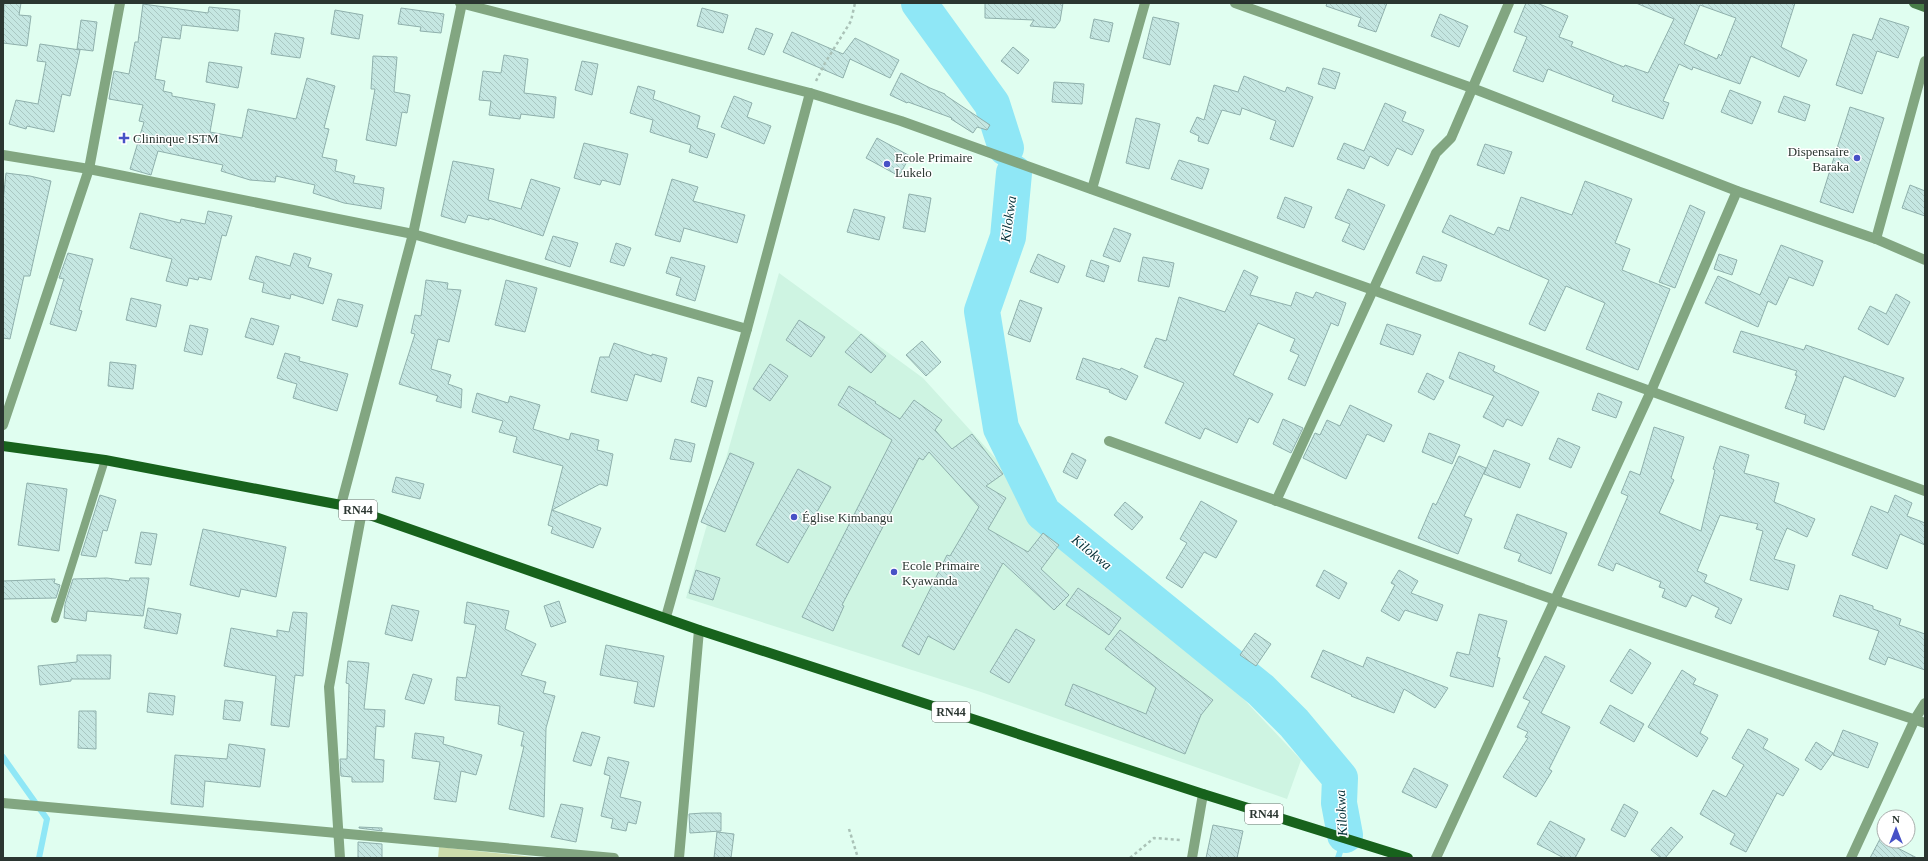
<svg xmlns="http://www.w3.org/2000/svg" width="1928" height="861" font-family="Georgia,serif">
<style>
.built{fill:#cef4e2}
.park{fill:#ccdcab}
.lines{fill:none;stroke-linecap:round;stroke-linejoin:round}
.stream{stroke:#8fe7f6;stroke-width:6}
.river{stroke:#8fe7f6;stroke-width:36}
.building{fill:url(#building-back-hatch);stroke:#8fb0ac;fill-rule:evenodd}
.path{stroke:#aac2b7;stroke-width:2.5;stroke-dasharray:3 3;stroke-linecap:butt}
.lane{stroke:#82a681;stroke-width:8}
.street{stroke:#82a681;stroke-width:10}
.secondary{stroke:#487e48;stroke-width:10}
.primary{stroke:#17621c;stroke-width:10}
.poi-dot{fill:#4751c6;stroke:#fff;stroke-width:1.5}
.labels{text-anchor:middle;stroke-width:3;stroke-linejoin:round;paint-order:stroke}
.shield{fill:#fff;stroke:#6b726f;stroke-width:1}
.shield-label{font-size:12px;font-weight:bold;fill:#2b3631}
.poi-label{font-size:13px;fill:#2b3631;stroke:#fff;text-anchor:start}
.water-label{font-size:14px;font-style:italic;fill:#053138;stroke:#fff}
</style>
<defs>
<pattern id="building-back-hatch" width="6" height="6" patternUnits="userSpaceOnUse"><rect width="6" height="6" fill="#c5e7e2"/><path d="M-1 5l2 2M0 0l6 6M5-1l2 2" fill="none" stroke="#a9c7c2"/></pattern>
</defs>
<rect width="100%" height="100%" fill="#e0fef0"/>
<polygon class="built" points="779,273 923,378 1009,473 1045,523 1152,610 1236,691 1301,760 1287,799 981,692 686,598"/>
<polygon class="park" points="439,847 543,858 438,858"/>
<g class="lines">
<g class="stream">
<polyline points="3,757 47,819 39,858"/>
<polyline points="1338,858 1345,837"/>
</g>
<g class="river">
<polyline points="919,3 992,104 1006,148"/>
<polyline points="1014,173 1008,237 982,311 1001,428 1043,513 1261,690 1294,723 1340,778 1339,803 1345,835"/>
</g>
</g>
<g class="building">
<polygon points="4,3 21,3 19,15 31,16 27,46 3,43"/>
<polygon points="985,3 1063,3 1060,21 1055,28 1030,26 1034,20 985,18"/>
<polygon points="1327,3 1387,3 1376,32 1358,26 1361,18 1326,6"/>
<path d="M 1526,3 L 1537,3 L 1568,16 L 1559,37 L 1573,42 L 1571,46 L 1624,67 L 1625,65 L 1648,73 L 1674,19 L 1636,3 L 1795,3 L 1781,47 L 1807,60 L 1799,77 L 1751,56 L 1740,84 L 1693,67 L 1692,70 L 1679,64 L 1663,101 L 1669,103 L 1663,119 L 1612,101 L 1614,95 L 1548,69 L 1543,82 L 1513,71 L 1527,37 L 1514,32 ZM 1700,5 L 1736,18 L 1721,56 L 1719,54 L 1717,59 L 1684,44 Z"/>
<polygon points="143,4 208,13 209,7 240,10 238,31 182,25 180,39 162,37 155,79 165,81 163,91 172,93 172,96 215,104 210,132 242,138 248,109 296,119 307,78 335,86 324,128 329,129 322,157 337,160 335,171 355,176 353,183 384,188 381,209 344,203 313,193 315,185 276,176 275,182 250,180 221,171 223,165 158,151 151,175 130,169 144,122 139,121 143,105 109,99 114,71 129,74 135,42 138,42"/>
<polygon points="401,8 444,14 441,33 420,31 421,27 398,24"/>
<polygon points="702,8 728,15 723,33 697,26"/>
<polygon points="335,10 363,15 359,39 331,34"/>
<polygon points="1440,14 1468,26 1459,47 1431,36"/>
<polygon points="1153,17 1179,23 1170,65 1143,58"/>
<polygon points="1880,18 1909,27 1898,58 1877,51 1862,94 1836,85 1853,34 1872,40"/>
<polygon points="1094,19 1113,23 1109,42 1090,38"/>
<polygon points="81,20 97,22 93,51 77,49"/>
<polygon points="756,28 773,34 764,55 748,49"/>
<polygon points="792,32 843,54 855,38 899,60 890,78 850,59 843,78 783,52"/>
<polygon points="275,33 304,38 300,58 271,54"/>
<polygon points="40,44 80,50 70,96 62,94 54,132 27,126 26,129 9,124 16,100 38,104 46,62 37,61"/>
<polygon points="1013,47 1029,60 1018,74 1001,61"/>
<polygon points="504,55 528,59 524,93 556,97 554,118 521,114 520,119 489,115 491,101 479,100 483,71 501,73"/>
<polygon points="373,56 397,57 394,92 410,95 407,113 402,112 396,146 366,140 375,89 371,89"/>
<polygon points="582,61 598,64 592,95 575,90"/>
<polygon points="209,62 242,67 238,88 206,82"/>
<polygon points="1323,68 1340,73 1335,89 1318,84"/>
<polygon points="901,73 930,88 945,94 945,95 990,125 987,130 977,127 973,133 951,119 952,118 908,102 907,103 890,95"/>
<polygon points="1244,76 1285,92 1287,87 1313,97 1293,147 1270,139 1276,121 1242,108 1240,115 1222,110 1208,144 1198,141 1199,136 1190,132 1197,117 1204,120 1214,85 1238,92"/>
<polygon points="1054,82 1084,84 1082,104 1052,102"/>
<polygon points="638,86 655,91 653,99 700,116 697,128 715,134 707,158 689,152 691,145 650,132 653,120 630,113"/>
<polygon points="1730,90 1761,102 1752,124 1721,112"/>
<polygon points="734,96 752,103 747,117 771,126 764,144 721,127"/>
<polygon points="1784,96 1810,105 1805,121 1778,112"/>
<polygon points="1385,103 1406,112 1402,121 1424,130 1412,155 1397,148 1388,166 1370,156 1364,169 1337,159 1344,143 1364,151"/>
<polygon points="1850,107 1884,118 1853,213 1820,202"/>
<polygon points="1136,118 1160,124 1149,169 1126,163"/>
<polygon points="877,138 910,156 899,176 866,158"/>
<polygon points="584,143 628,154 620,185 602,180 600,185 574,178"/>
<polygon points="1485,144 1512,152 1504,174 1477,165"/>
<polygon points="1179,160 1209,169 1202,189 1171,179"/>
<polygon points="453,161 494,169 488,200 521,209 531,179 560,188 543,236 489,218 489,220 468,215 465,223 441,216"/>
<polygon points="6,173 30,176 51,181 30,276 24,276 10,339 3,338 3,201"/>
<polygon points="672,179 698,187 693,201 745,215 737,243 684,228 680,242 655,235"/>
<polygon points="1585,181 1632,199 1615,243 1630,249 1622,270 1670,289 1638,370 1586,349 1605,303 1566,286 1545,331 1529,324 1549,280 1442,232 1450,215 1494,235 1498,227 1509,231 1521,197 1572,215"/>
<polygon points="1910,185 1925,191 1925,216 1902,208"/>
<polygon points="1348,189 1385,205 1364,250 1342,241 1350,224 1335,218"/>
<polygon points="909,194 931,198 925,232 903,228"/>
<polygon points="1285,197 1312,207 1304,228 1277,218"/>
<polygon points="1690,205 1705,212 1675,288 1659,282"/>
<polygon points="854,209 885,217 879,240 847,232"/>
<polygon points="208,211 232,216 226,236 222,235 211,280 199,277 198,280 189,278 187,286 166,281 172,259 130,248 140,213 180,223 181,219 205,224"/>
<polygon points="1114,228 1131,234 1120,262 1103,256"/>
<polygon points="553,236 578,243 570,267 545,259"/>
<polygon points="616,243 631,248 624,266 610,262"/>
<polygon points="1781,245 1823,261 1813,286 1789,277 1776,305 1768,301 1758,327 1705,303 1718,276 1760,295"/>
<polygon points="68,253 93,259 79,310 82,311 76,331 50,324 64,279 59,278"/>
<polygon points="294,253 311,258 308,267 332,274 323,304 291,294 290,299 262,292 264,283 249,279 256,256 290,266"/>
<polygon points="1038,254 1065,266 1058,283 1030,272"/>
<polygon points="1719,254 1737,260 1732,275 1714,269"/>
<polygon points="1423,256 1447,265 1441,281 1435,281 1416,273"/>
<polygon points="671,257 705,266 695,301 676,295 681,278 666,273"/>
<polygon points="1143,257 1174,263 1169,287 1138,281"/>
<polygon points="1091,260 1109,266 1104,282 1086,276"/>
<polygon points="1244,270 1258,277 1250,295 1291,306 1296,292 1313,298 1316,292 1346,303 1338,326 1331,323 1305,386 1288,379 1299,355 1290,351 1295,339 1258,323 1233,375 1273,394 1258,423 1249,418 1237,443 1205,428 1200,439 1165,423 1184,383 1144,367 1156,338 1166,341 1179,297 1225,312"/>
<polygon points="426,280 448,283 447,289 461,290 449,342 438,339 431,369 451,375 448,384 462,389 461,408 436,401 438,396 399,384 415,334 411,333 415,315 421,316"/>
<polygon points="506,280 537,288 525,332 495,325"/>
<polygon points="1896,294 1910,302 1888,345 1858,329 1870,306 1886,314"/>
<polygon points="131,298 161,305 156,327 126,320"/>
<polygon points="338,299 363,305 357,327 332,320"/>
<polygon points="1020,300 1042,308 1030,342 1008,334"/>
<polygon points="251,318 279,326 273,345 245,337"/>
<polygon points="799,320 825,337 811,357 786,340"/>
<polygon points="1387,324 1421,335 1413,355 1380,344"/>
<polygon points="190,325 208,329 202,355 184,351"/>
<polygon points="1741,331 1804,350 1806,345 1904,378 1895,397 1844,376 1824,430 1804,423 1806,415 1785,408 1797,376 1795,375 1797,371 1733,352"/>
<polygon points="861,334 886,356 871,373 845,352"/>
<polygon points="922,341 941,362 926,376 906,355"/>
<polygon points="614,343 652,356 652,354 667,358 661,382 635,374 627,401 591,392 600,357 609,357"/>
<polygon points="1459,352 1495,366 1493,371 1539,392 1522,426 1507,419 1503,427 1483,417 1494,396 1449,378"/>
<polygon points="285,353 300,357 299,361 348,374 337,411 293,398 297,384 277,378"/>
<polygon points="1083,358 1120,370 1121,368 1138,376 1126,400 1109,392 1110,390 1076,379"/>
<polygon points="110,362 136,365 133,389 108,386"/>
<polygon points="770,364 788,376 770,401 753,389"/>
<polygon points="1427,373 1444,381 1434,400 1418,392"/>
<polygon points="698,377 713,381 706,407 691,402"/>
<polygon points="849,386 876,402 875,403 900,419 914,400 942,420 935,430 952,449 972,434 1003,474 986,486 1006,498 988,529 1028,552 1043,533 1059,545 1041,569 1069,595 1054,610 1003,563 954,650 928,636 919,655 902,646 947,555 950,556 979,507 929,452 923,460 919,458 842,605 844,606 833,631 802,617 892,440 838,405"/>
<polygon points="477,393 508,403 510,396 540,405 533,429 569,440 571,433 599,440 597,450 613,454 607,486 600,484 552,510 601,528 593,548 551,533 553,527 548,525 563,466 513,452 517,437 499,432 503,421 472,412"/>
<polygon points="1598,393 1622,402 1616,418 1592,410"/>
<polygon points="1350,405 1392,425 1384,442 1367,434 1346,479 1303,458 1315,433 1320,435 1327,420 1340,426"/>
<polygon points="1283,419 1303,428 1291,453 1273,444"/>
<polygon points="1654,427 1684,437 1671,478 1674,480 1659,513 1701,531 1715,470 1713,469 1720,446 1749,455 1744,473 1779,483 1774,502 1815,519 1807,537 1787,528 1774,559 1795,565 1788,590 1750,580 1763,531 1756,529 1758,524 1720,515 1697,571 1707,575 1704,582 1742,599 1731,624 1715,617 1719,608 1692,595 1686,607 1662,597 1665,589 1659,587 1661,582 1616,563 1613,571 1598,565 1628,496 1621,493 1630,471 1640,475"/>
<polygon points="1429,433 1460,445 1452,464 1422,452"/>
<polygon points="1558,438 1580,447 1571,468 1549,459"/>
<polygon points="675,439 695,444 691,462 670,459"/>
<polygon points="1494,450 1530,464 1520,488 1484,474"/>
<polygon points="730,453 754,463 725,532 701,522"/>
<polygon points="1072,453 1086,460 1077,479 1063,472"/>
<polygon points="1459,456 1486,468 1464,516 1472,519 1458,554 1418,538 1433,503 1436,505"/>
<polygon points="798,469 831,487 788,563 756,545"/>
<polygon points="396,477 424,484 420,499 392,492"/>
<polygon points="27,483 67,489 59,551 18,545"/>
<polygon points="100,495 116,500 107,531 103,530 96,557 81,555"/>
<polygon points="1895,495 1912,503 1907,516 1925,523 1925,545 1900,534 1887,569 1852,555 1871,506 1888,513"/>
<polygon points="1201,501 1237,521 1216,558 1204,552 1182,588 1166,578 1187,543 1180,539"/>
<polygon points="1125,502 1143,517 1132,530 1114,515"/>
<polygon points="1517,514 1567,533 1551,574 1518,561 1521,554 1504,548"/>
<polygon points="203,529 286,547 276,597 241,589 239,597 190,585"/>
<polygon points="141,532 157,534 151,565 135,563"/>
<polygon points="696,570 720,578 713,600 689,593"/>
<polygon points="1324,570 1347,583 1339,599 1316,586"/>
<polygon points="1399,570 1418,581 1411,593 1443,605 1437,621 1405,610 1399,621 1381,611 1395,585 1391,583"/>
<polygon points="107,578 129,581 130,578 149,578 143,616 87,611 86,621 64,618 65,604 73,579"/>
<polygon points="55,579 54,583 60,585 56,598 3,599 3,581"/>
<polygon points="1078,588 1121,618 1109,635 1066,605"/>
<polygon points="1840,595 1873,606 1873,609 1901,619 1899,625 1925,634 1925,670 1888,657 1885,665 1869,659 1879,631 1833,616"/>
<polygon points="559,601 566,622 551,627 544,606"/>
<polygon points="467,602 509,611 505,629 536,644 521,675 546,682 543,693 555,696 546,728 544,817 509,809 524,746 521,746 524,732 498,724 500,706 455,700 457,677 466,678 476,625 464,623"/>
<polygon points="392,605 419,611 412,641 385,634"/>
<polygon points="148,608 181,614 177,634 144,628"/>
<polygon points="293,612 307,613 303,676 295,675 289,727 271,725 276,676 224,666 231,628 277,637 277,630 289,632"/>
<polygon points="1479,614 1507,621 1497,657 1500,658 1493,687 1450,676 1457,652 1469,655"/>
<polygon points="1016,629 1035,640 1009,683 990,672"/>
<polygon points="1120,630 1213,700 1201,715 1185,754 1065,705 1073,684 1146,714 1156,688 1105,649"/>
<polygon points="1255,633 1271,644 1256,666 1240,655"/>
<polygon points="606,645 664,656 654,707 634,703 638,682 600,675"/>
<polygon points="1630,649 1651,663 1632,694 1610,681"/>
<polygon points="1323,650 1363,667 1367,657 1448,688 1435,708 1404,689 1394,713 1351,696 1352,695 1311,677"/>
<polygon points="77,655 111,655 110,679 71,679 71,681 40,685 38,666 77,662"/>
<polygon points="1545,656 1565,666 1541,713 1570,727 1549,769 1552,771 1536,797 1503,777 1528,738 1525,737 1528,732 1517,727 1530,701 1523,698"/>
<polygon points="348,661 369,663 364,709 385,710 384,727 376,726 374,759 384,760 383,782 352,782 352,777 341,776 340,759 347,759 349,684 346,683"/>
<polygon points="1682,670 1696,679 1693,684 1718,695 1700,733 1708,738 1697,757 1648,727"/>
<polygon points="413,674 432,679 424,704 405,699"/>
<polygon points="149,693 175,696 173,715 147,712"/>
<polygon points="225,700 243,702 240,721 223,719"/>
<polygon points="1610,705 1644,724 1634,742 1600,723"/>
<polygon points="79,711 96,711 96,749 78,748"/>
<polygon points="1748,729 1768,739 1763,748 1799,769 1783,796 1777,793 1746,852 1730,844 1735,834 1700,814 1713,790 1726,797 1744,765 1732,758"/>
<polygon points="1843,730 1878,743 1868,768 1833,755"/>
<polygon points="582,732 600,737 591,766 573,761"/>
<polygon points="415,733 444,737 443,744 482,755 476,775 461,771 456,802 434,799 440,762 412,758"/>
<polygon points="1816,742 1833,753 1821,770 1805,760"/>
<polygon points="229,744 265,749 260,787 205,781 203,807 171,804 175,755 227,759"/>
<polygon points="608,757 629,762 620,797 641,802 636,824 628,822 626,831 611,828 613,819 601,816 610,776 604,774"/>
<polygon points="1414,768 1448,785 1436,808 1402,792"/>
<polygon points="561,804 583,808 576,842 551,837"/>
<polygon points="1624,804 1638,812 1625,837 1611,830"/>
<polygon points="703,813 721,813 721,831 690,833 689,814"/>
<polygon points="1550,821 1585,839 1575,858 1564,858 1537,844"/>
<polygon points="1213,825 1243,831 1237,858 1206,858"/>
<polygon points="359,827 382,828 382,831 359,828"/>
<polygon points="1671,827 1683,837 1665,858 1661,858 1651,850"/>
<polygon points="717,832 734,834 731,858 714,858"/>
<polygon points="1880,839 1884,841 1917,858 1870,858"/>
<polygon points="358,842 382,844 382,858 358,858"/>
</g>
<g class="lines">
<g class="path">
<polyline points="816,81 825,63 851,21 855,3"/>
<polyline points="849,829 858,858"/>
<polyline points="1130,858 1154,838 1181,840"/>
</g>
<polyline class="lane" points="55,619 105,460"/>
<g class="street">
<polyline points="460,3 810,93 901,121 1373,290 1925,491"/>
<polyline points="1235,3 1472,88 1737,191 1876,239 1925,260"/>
<polyline points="3,155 89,169 413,234 747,329"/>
<polyline points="1092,189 1145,3"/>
<polyline points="1876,239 1925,61"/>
<polyline points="3,425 89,169 120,3"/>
<polyline points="1109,441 1555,600 1925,723"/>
<polyline points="1276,501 1436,153 1451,138 1509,3"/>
<polyline points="341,505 413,234 462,3"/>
<polyline points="666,617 747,329 810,93"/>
<polyline points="3,803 614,858"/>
<polyline points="340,858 329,687 362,511"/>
<polyline points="679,858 699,630"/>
<polyline points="1192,858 1203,794"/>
<polyline points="1436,858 1651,391 1737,191"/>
<polyline points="1851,858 1915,719 1925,703"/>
</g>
<polyline class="secondary" points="1914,3 1925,7"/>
<polyline class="primary" points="3,446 105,460 341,505 699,630 1203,794 1408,858"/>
</g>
<g class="poi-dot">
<path d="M122 132h4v4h4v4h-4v4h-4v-4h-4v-4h4z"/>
<circle cx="1857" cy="158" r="4"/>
<circle cx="887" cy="164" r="4"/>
<circle cx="794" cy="517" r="4"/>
<circle cx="894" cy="572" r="4"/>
</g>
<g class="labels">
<g class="shield">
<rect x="339" y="500" width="38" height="20" rx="3"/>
<rect x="932" y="702" width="38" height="20" rx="3"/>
<rect x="1245" y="804" width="38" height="20" rx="3"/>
</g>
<g class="shield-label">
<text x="358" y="514">RN44</text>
<text x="951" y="716">RN44</text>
<text x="1264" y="818">RN44</text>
</g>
<g class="poi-label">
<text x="133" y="143">Clininque ISTM</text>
<text x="1849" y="156" text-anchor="end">Dispensaire<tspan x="1849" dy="15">Baraka</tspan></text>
<text x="895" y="162">Ecole Primaire<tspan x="895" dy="15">Lukelo</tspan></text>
<text x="802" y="522">Église Kimbangu</text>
<text x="902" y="570">Ecole Primaire<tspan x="902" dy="15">Kyawanda</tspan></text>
</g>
<g class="water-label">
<text transform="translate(1008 219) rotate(-82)" y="5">Kilokwa</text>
<text transform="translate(1092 552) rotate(39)" y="5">Kilokwa</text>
<text transform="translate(1341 813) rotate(-93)" y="5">Kilokwa</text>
</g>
</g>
<rect width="1928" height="861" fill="none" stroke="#2b3631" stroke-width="8"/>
<g transform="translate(1896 829)"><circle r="19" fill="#ffffff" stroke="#aaafad"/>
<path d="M0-3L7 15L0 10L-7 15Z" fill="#4751c6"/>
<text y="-6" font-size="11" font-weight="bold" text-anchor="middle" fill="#2b3631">N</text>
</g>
</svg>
